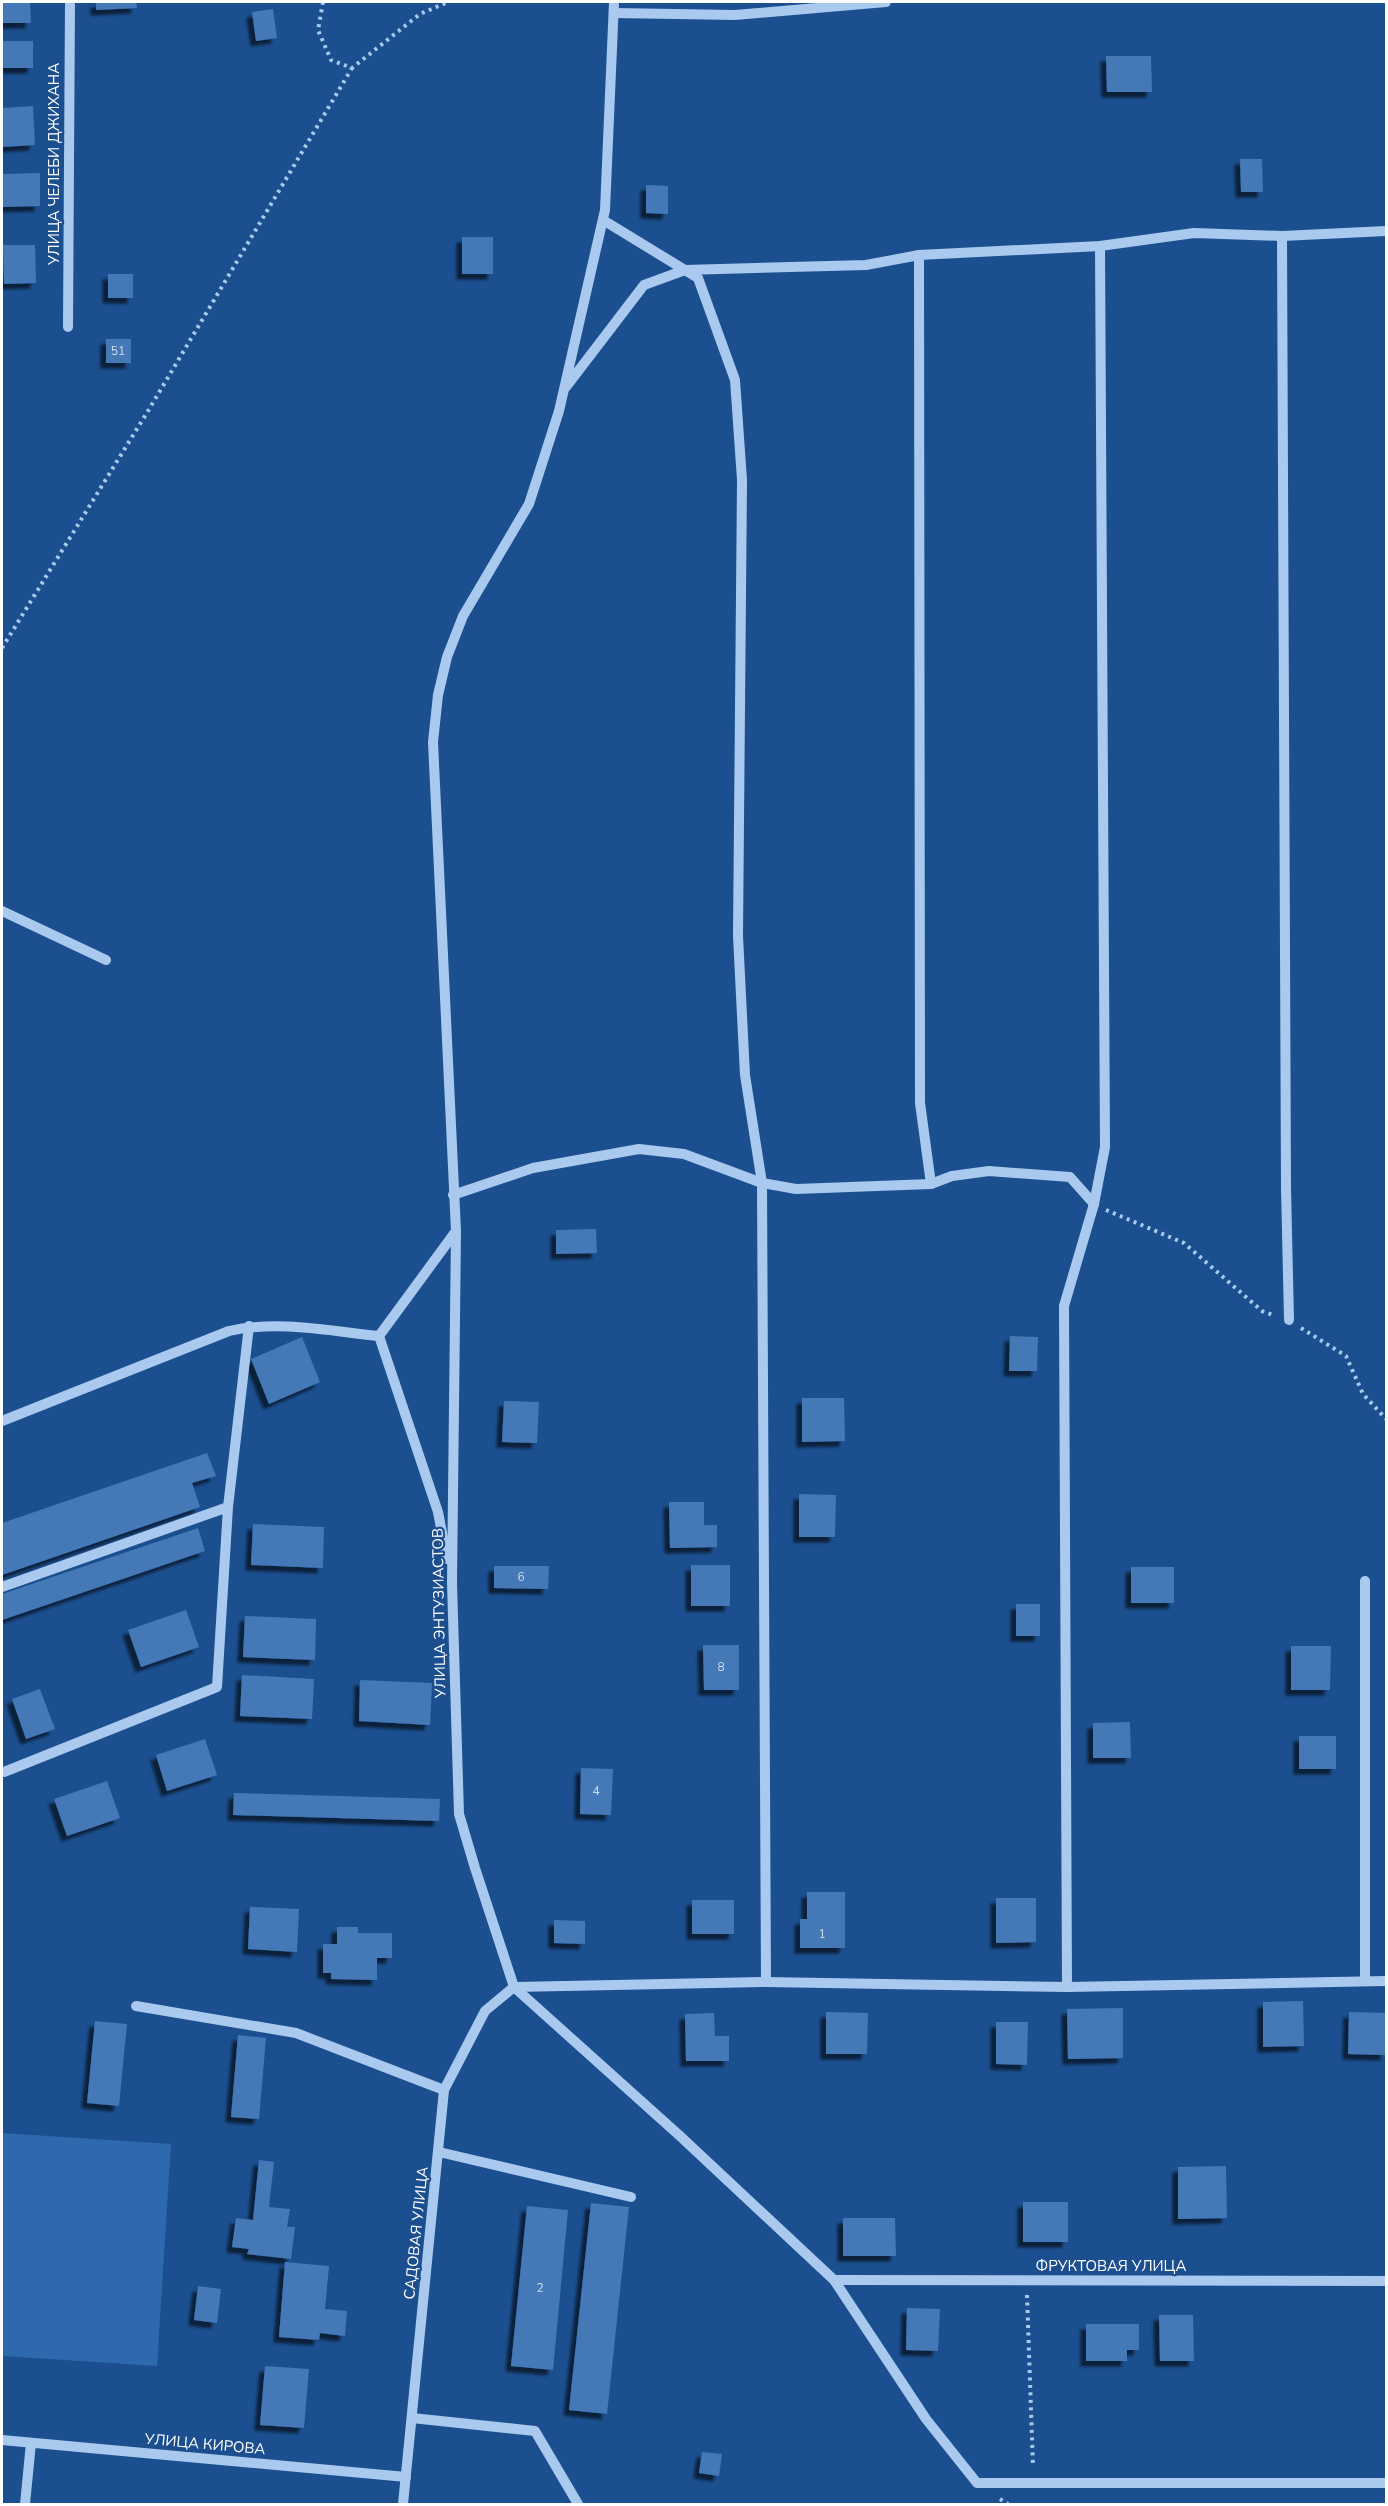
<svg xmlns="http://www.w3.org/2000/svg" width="1388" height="2506" font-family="'Nunito Sans',sans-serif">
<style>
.green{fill:#2e69ad}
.building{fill:#4478b7;filter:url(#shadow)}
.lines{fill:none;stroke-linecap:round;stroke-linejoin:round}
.path{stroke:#a9c9ee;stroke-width:4;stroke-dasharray:3 4.5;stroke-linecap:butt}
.minor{stroke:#a9c9ee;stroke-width:10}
.labels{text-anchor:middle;stroke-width:4.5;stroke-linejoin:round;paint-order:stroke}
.number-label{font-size:12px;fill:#d0dded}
.street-label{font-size:15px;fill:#fff;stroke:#1b4f8f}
</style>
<defs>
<filter id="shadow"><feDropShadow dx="-5.5" dy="5.5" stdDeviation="1.5" flood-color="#0009"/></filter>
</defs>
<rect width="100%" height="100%" fill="#1b4f8f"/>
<polygon class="green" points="2,2133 171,2144 157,2366 2,2356"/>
<g class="building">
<polygon points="2,2 30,2 31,23 2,23"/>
<polygon points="96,2 136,2 137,8 96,10"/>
<polygon points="273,9 277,38 256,41 252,12"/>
<rect x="2" y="41" width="31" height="27"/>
<polygon points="1106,56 1151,56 1152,92 1107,92"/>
<polygon points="33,106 35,145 2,147 2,108"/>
<polygon points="1240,159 1262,159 1263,192 1241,192"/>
<polygon points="40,173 40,206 2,207 2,174"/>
<polygon points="646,185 668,186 668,214 646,213"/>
<rect x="462" y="237" width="31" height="37"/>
<polygon points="3,245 35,245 36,283 4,284"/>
<rect x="108" y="274" width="25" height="24"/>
<rect x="106" y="339" width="25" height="24"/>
<polygon points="596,1229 597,1253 556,1254 556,1230"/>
<polygon points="1010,1336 1038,1337 1037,1371 1009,1371"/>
<polygon points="302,1337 320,1382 269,1404 251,1359"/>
<polygon points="802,1398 844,1398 845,1441 802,1442"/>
<polygon points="504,1401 539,1402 537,1443 502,1442"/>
<polygon points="207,1453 216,1476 192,1483 200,1507 2,1575 2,1523"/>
<polygon points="799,1494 836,1495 835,1537 799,1537"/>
<polygon points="669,1502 704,1502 704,1525 717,1525 717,1547 670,1548"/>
<polygon points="253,1524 324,1527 323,1568 251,1565"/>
<polygon points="198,1528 205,1551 2,1620 2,1594"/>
<rect x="691" y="1565" width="39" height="41"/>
<polygon points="494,1566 549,1566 548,1589 494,1588"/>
<rect x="1131" y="1567" width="43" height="36"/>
<rect x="1016" y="1604" width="24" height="32"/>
<polygon points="186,1610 199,1647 141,1667 128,1630"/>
<polygon points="245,1616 316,1619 315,1660 243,1657"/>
<polygon points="703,1645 739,1645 739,1690 704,1690"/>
<polygon points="1291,1646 1331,1646 1330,1690 1291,1690"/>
<polygon points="242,1675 314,1679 312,1719 240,1716"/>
<polygon points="360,1680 432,1683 430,1725 359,1721"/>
<polygon points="40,1689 55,1729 26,1739 12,1699"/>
<polygon points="1130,1722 1131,1758 1093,1758 1093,1723"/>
<rect x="1299" y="1736" width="37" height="33"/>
<polygon points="205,1739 217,1775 167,1791 156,1755"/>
<polygon points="581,1768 613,1769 611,1815 580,1814"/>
<polygon points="107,1781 120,1818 67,1836 54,1799"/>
<polygon points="234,1793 440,1799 439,1821 233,1815"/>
<polygon points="807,1892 845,1892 845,1948 800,1948 800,1919 807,1919"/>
<polygon points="996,1898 1036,1898 1036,1942 996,1943"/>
<rect x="692" y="1900" width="42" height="34"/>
<polygon points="250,1907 299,1909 297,1952 248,1949"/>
<polygon points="554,1920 585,1921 585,1944 554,1943"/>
<polygon points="337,1927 358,1927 358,1933 392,1933 392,1958 377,1958 377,1980 331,1979 331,1973 323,1973 323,1944 337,1944"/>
<polygon points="1303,2001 1304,2046 1263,2047 1263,2002"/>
<polygon points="1123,2008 1123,2058 1068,2059 1067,2009"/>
<polygon points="826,2012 868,2013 867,2054 826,2054"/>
<polygon points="1349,2012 1386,2013 1386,2055 1348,2054"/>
<polygon points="714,2013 715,2036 729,2036 729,2061 686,2061 685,2014"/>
<polygon points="95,2021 127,2024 119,2106 87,2103"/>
<polygon points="996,2022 1028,2022 1027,2065 996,2064"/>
<polygon points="238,2035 266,2038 259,2119 231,2117"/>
<polygon points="259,2160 274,2162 269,2207 290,2209 287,2227 295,2227 291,2259 247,2254 249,2249 232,2247 236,2218 253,2220"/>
<polygon points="1226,2166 1227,2218 1178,2219 1178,2167"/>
<rect x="1023" y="2202" width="45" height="40"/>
<polygon points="591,2203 629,2207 607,2414 569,2410"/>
<polygon points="527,2206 568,2210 553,2370 511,2366"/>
<polygon points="843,2218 895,2218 896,2256 843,2256"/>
<polygon points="285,2262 329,2266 325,2309 347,2311 345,2336 320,2333 319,2340 279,2337"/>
<polygon points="198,2286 221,2289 217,2323 194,2320"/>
<polygon points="907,2308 940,2309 938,2351 906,2350"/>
<polygon points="1159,2315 1193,2315 1194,2361 1160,2361"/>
<polygon points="1086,2324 1139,2324 1139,2350 1127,2350 1127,2361 1086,2361"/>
<polygon points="265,2366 309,2369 304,2428 260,2425"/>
<polygon points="702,2452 722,2454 719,2476 699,2473"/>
</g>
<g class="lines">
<g class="path">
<polyline points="323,2 318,30 331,60 352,68 420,14 448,2"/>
<polyline points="2,648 148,411 352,68"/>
<polyline points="1106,1210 1184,1243 1262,1311 1273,1315"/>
<polyline points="1301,1328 1346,1356 1363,1394 1386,1419"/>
<polyline points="1027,2295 1033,2467"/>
<polyline points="1000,2499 1008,2504"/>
</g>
<g class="minor">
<polyline points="614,2 605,210 559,411 529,504 463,616 447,657 438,695 433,742 456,1231 452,1583 459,1814 475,1868 514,1987 680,2136 834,2280 926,2419 977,2483 1386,2483"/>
<polyline points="614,13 735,15 886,2"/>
<polyline points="603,220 698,278 735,380 742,480 738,936 745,1075 762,1183 766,1982"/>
<polyline points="1282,236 1286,1188 1289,1320"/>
<polyline points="919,255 920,1103 931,1184"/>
<polyline points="68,327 70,2"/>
<polyline points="566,387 644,285 685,270 866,265 919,255 1100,246 1194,233 1282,236 1386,231"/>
<polyline points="2,911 106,960"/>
<polyline points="453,1195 533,1168 639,1149 684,1154 762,1183 796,1189 931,1184 952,1176 989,1171 1070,1177 1094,1204"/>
<polyline points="379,1336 438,1512 447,1559"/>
<path d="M 2,1421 L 229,1331 C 277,1320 330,1331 379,1336 L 456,1231"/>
<polyline points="228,1507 249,1326"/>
<polyline points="1365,1581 1365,1981"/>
<polyline points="2,1587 228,1507 217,1687 4,1772"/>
<polyline points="514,1987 766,1982 1067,1987 1386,1981"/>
<polyline points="1067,1987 1064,1306 1094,1204 1105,1147 1100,246"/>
<polyline points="136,2006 296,2033 444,2090"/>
<polyline points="439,2152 631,2197"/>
<polyline points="834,2280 1386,2281"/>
<polyline points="412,2418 535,2431 578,2504"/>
<polyline points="2,2440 406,2477"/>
<polyline points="25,2504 31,2443"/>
<polyline points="403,2504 444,2090 485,2011 514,1987"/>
</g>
</g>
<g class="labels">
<g class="number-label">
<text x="118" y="355">51</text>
<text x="521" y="1581">6</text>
<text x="721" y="1671">8</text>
<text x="596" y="1795">4</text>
<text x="822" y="1938">1</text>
<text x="540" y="2292">2</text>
</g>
<g class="street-label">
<text transform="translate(54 164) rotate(-90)" y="5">УЛИЦА ЧЕЛЕБИ ДЖИХАНА</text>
<text transform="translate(439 1613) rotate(-91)" y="5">УЛИЦА ЭНТУЗИАСТОВ</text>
<text transform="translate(416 2233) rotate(-84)" y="5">САДОВАЯ УЛИЦА</text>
<text x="1111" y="2271">ФРУКТОВАЯ УЛИЦА</text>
<text transform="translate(205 2444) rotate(5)" y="5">УЛИЦА КИРОВА</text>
</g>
</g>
<rect width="1388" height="2506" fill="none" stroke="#ffffff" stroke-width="6"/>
</svg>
